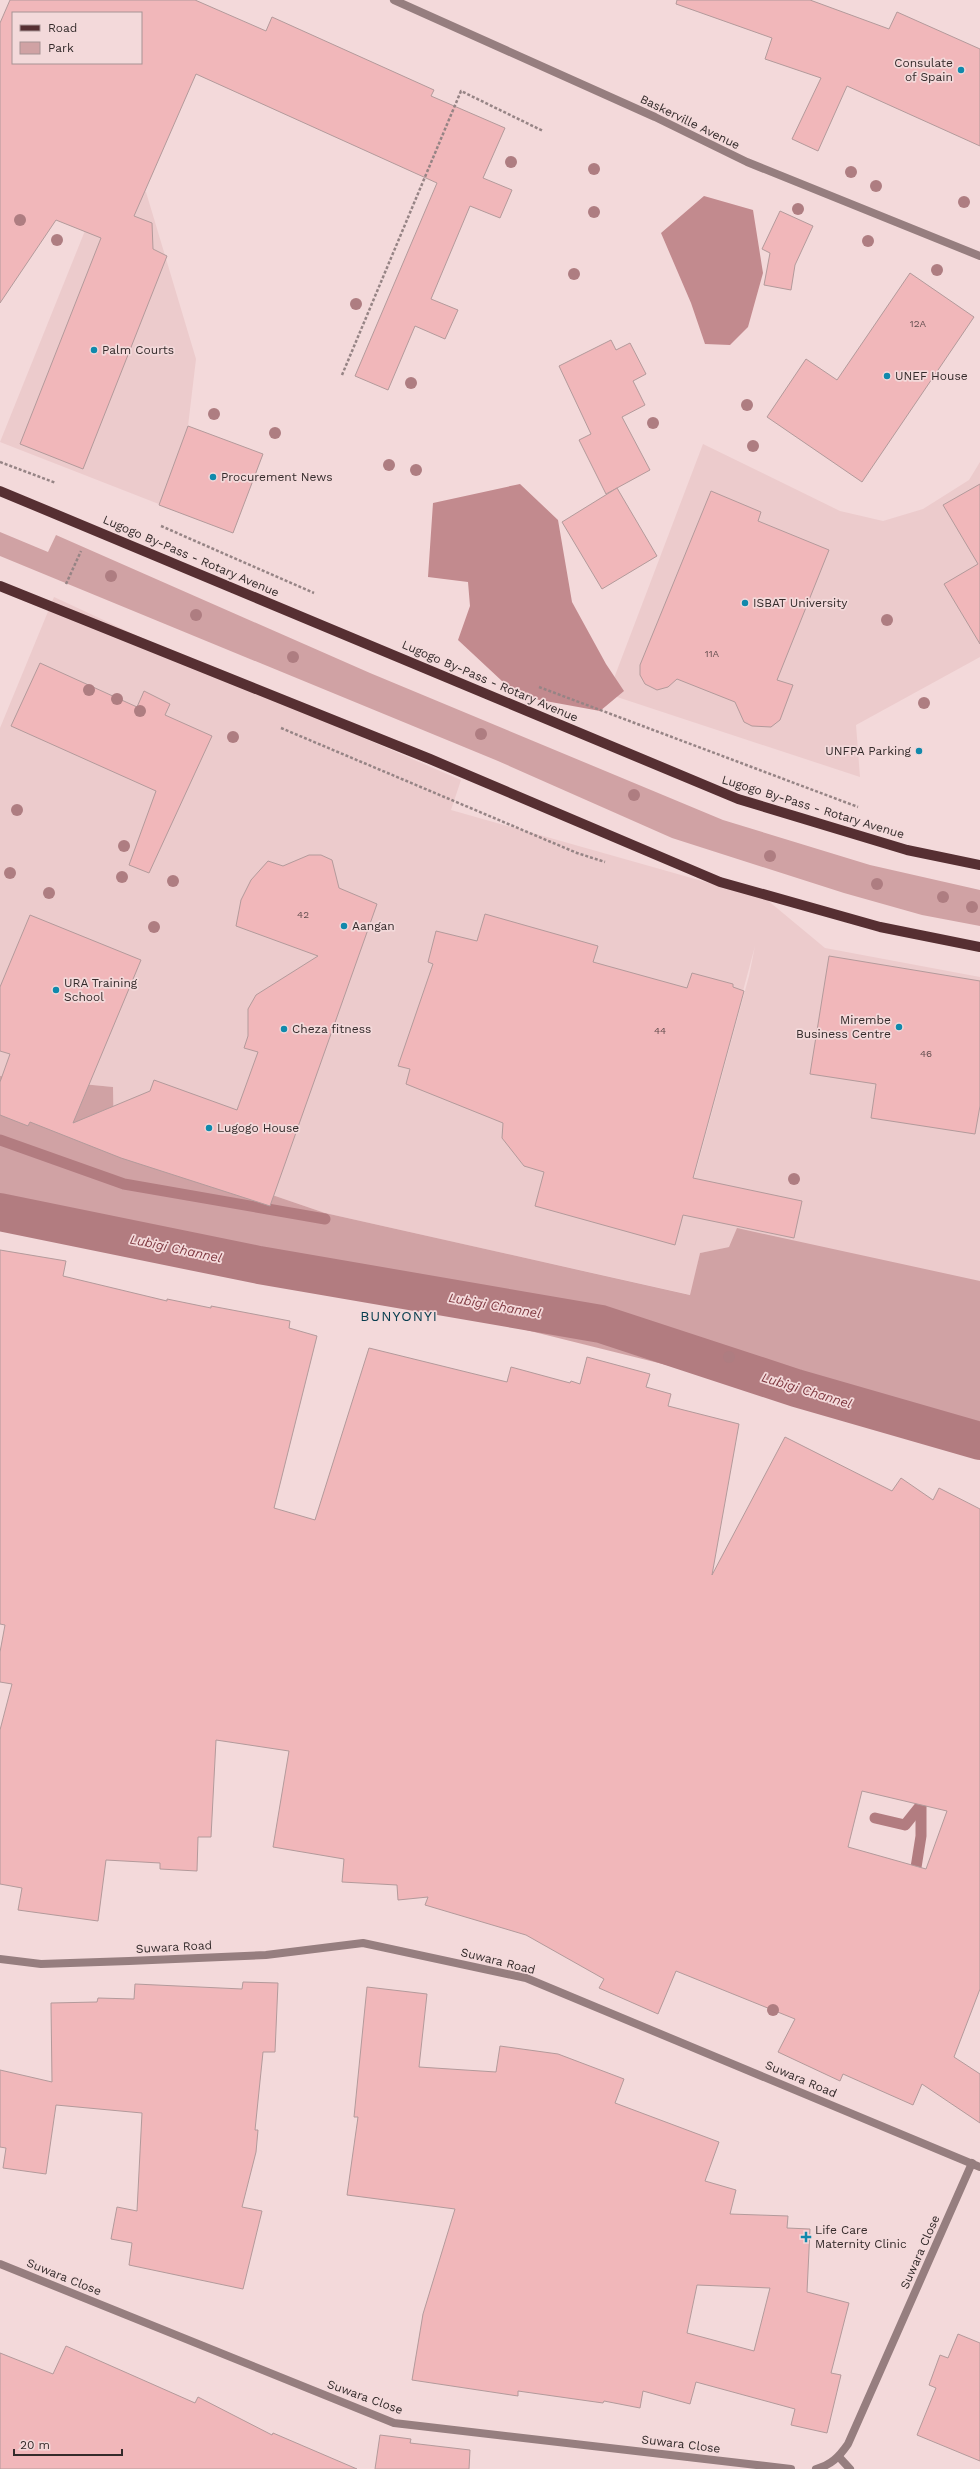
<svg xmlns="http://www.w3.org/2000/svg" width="980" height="2469" font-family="'Work Sans',sans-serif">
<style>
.built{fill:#eccbcc;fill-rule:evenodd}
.green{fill:#d0a2a4}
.forest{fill:#c28a8e}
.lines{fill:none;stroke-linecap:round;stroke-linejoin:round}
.stream{stroke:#b27c80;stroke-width:11}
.canal{stroke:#b27c80;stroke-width:38}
.building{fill:#f1b7ba;stroke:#b39a9b;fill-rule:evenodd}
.path{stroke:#968485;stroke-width:2.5;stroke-dasharray:3 2;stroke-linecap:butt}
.service{stroke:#967e7f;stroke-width:8}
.minor{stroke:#967e7f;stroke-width:8}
.primary{stroke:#562f32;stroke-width:10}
.tree{fill:#ae7d81}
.poi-dot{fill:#1089ac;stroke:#f3d9da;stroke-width:1.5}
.labels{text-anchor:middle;stroke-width:3.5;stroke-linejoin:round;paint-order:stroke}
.number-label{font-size:10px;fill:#634e4f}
.poi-label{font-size:12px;fill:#342b2b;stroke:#f3d9da;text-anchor:start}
.street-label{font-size:12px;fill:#342b2b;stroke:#f3d9da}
.water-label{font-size:13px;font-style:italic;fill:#803941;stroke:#f3d9da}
.quarter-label{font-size:14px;letter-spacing:1px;fill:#063d4e;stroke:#f3d9da}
</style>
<rect width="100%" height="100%" fill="#f3d9da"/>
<g class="built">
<polygon points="107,176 146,192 196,359 188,426 263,454 233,533 0,442"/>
<polygon points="703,444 840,511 883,521 923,509 969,480 980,462 980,657 856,725 860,777 608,694"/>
<path d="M 54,597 L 271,698 L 461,780 L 451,810 L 766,899 L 825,948 L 980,977 L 980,1290 L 729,1247 L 700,1253 L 691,1295 L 325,1213 L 114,1141 L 113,1087 L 0,1076 L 0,728 ZM 755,946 L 749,976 L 694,1178 L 693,1178 Z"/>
</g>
<g class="green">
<polygon points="0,532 48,552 56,535 370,673 723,820 870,865 980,890 980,926 922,915 844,893 672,838 498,761 0,556"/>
<polygon points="0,1076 113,1087 114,1141 325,1213 690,1295 700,1253 729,1247 737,1228 980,1281 980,1457 901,1434 795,1397 434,1307 196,1256 0,1209"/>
</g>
<g class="forest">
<polygon points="704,196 753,210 763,273 748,327 730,345 705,344 691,303 661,233"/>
<polygon points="520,484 558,520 572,602 606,664 624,691 600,711 518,696 458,640 470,606 468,582 428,577 433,503"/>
</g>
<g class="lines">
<g class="stream">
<polyline points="0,1140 124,1184 325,1219"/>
<polyline points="875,1818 905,1825 921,1805"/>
<polyline points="914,1880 921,1836 921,1794"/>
</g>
<polyline class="canal" points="0,1212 259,1265 601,1324 796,1388 980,1441"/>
</g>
<g class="building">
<path d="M 10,0 L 195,0 L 266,31 L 272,17 L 434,90 L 431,96 L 505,128 L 483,178 L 512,190 L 500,218 L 470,206 L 431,299 L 458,310 L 445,339 L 415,326 L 388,390 L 355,376 L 437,183 L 196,74 L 134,216 L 152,223 L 153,249 L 167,256 L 83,469 L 20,444 L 101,238 L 56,220 L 0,303 L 0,23 ZM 13,13 L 141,13 L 141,63 L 13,63 Z"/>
<polygon points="677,0 810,0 889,29 897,12 980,49 980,146 847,86 818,151 792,139 821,78 765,59 772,38 676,4"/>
<polygon points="780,211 813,226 795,265 791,290 764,285 770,253 762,249"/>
<polygon points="910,273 974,317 862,482 767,417 806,359 837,380"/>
<polygon points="611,340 616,350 630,343 646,374 633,381 645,405 622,417 650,470 606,494 579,440 591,434 559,366"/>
<polygon points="188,426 263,454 233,533 159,505"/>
<polygon points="980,484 980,644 944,584 978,564 943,505"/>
<polygon points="617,488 657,556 602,589 562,522"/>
<polygon points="711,491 761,512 758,521 829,550 777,680 793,685 780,720 771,727 752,726 744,722 735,702 677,679 668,687 657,690 645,684 640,675 640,665"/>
<polygon points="40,663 137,707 144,691 170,704 165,715 212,736 149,873 129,865 156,791 11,726"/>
<polygon points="309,855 321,855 332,860 339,888 377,904 270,1206 121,1158 30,1122 28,1126 0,1115 0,1082 10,1054 0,1051 0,987 30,915 141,960 73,1123 150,1091 154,1080 237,1110 258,1052 244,1048 248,1036 248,1009 256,995 318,956 236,926 241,900 251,880 268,861 283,866"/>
<polygon points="485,914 598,946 593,962 687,988 692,973 733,984 733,987 744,991 693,1178 802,1201 794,1238 683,1215 675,1245 535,1206 544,1172 524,1166 502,1138 503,1123 406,1084 410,1069 398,1066 433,964 428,962 436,931 477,941"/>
<polygon points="829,956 980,981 980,1106 975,1134 871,1118 876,1084 810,1074"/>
<path d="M 0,1250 L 66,1261 L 63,1276 L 167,1301 L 167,1299 L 211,1308 L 211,1306 L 290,1321 L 289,1328 L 317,1336 L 274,1508 L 315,1520 L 369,1348 L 507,1382 L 511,1367 L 570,1383 L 571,1381 L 580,1384 L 587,1357 L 650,1374 L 646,1387 L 671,1394 L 668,1406 L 739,1424 L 712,1575 L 785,1437 L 892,1491 L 901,1478 L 933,1500 L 939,1488 L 980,1509 L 980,1989 L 954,2057 L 980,2074 L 980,2123 L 922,2084 L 913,2105 L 843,2074 L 840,2081 L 778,2052 L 795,2019 L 676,1971 L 658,2014 L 599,1988 L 604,1979 L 526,1935 L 425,1905 L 428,1897 L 398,1900 L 397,1885 L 342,1882 L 344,1859 L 273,1847 L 289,1751 L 216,1740 L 211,1837 L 198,1837 L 197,1871 L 160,1869 L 160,1863 L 106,1860 L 98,1921 L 18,1910 L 22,1888 L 0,1884 L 0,1730 L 12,1684 L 0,1682 L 0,1652 L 5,1625 L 0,1624 ZM 862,1791 L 947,1811 L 926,1869 L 848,1847 Z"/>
<polygon points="243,1982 278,1983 275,2052 263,2052 255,2130 258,2130 256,2152 242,2207 262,2211 243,2289 129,2265 132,2243 111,2239 117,2207 137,2211 142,2113 56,2105 46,2174 3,2168 6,2148 0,2147 0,2070 52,2082 51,2003 97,2002 98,1998 134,1999 135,1984 242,1989"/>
<path d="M 367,1987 L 427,1994 L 419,2067 L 496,2072 L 500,2046 L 558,2054 L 624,2079 L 615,2103 L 719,2142 L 705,2181 L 736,2190 L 730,2214 L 788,2216 L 787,2228 L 810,2229 L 807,2292 L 849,2303 L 831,2373 L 841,2375 L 827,2433 L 791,2425 L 795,2409 L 696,2382 L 690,2404 L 643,2391 L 640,2408 L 604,2401 L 603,2403 L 518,2391 L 518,2396 L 412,2380 L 423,2314 L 455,2209 L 347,2195 L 358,2117 L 354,2117 ZM 697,2285 L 770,2288 L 754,2351 L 687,2333 Z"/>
<polygon points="958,2334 980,2343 980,2461 917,2435 936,2388 929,2385 940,2355 948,2358"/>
<polygon points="66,2346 195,2403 198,2397 272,2435 273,2433 357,2469 0,2469 0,2353 53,2374"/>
<polygon points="380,2435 411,2439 410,2443 470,2450 469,2469 375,2469"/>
</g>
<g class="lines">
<g class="path">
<polyline points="342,375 461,91 543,131"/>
<polyline points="0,462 56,483"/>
<polyline points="161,526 314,593"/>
<polyline points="66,584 81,551"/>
<polyline points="539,687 858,807"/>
<polyline points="281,728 577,853 605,862"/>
</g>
<polyline class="service" points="839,2457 850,2469"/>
<g class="minor">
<polyline points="394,0 655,117 747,162 980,256"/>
<polyline points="0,1959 41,1964 129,1961 266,1955 363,1943 526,1978 980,2167"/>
<polyline points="0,2264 394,2423 791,2469"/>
<path d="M 816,2469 C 831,2465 839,2457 848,2444 L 972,2163"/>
</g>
<g class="primary">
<polyline points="0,491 738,799 907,850 980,865"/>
<polyline points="0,586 430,759 720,882 880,927 980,947"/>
</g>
</g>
<g class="tree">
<circle cx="511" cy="162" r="6"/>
<circle cx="594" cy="169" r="6"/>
<circle cx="851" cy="172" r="6"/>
<circle cx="876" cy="186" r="6"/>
<circle cx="964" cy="202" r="6"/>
<circle cx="798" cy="209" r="6"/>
<circle cx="594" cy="212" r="6"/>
<circle cx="20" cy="220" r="6"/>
<circle cx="57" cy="240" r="6"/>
<circle cx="868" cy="241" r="6"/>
<circle cx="937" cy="270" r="6"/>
<circle cx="574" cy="274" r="6"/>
<circle cx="356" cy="304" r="6"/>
<circle cx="411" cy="383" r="6"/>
<circle cx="747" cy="405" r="6"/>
<circle cx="214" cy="414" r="6"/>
<circle cx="653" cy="423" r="6"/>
<circle cx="275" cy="433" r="6"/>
<circle cx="753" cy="446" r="6"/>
<circle cx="389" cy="465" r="6"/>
<circle cx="416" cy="470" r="6"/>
<circle cx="111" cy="576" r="6"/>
<circle cx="196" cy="615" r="6"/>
<circle cx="887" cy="620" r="6"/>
<circle cx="293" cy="657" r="6"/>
<circle cx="89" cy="690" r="6"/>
<circle cx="117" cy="699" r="6"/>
<circle cx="924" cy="703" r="6"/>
<circle cx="140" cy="711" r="6"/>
<circle cx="481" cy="734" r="6"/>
<circle cx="233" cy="737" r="6"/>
<circle cx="634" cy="795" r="6"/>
<circle cx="17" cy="810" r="6"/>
<circle cx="124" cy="846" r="6"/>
<circle cx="770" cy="856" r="6"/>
<circle cx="10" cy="873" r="6"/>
<circle cx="122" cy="877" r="6"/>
<circle cx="173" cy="881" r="6"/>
<circle cx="877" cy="884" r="6"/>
<circle cx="49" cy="893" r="6"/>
<circle cx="943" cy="897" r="6"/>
<circle cx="972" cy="907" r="6"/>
<circle cx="154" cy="927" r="6"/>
<circle cx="794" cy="1179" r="6"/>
<circle cx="729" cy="1357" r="6"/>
<circle cx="773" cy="2010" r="6"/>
</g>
<g class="poi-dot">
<circle cx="961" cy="70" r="4"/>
<circle cx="94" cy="350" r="4"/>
<circle cx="887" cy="376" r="4"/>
<circle cx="213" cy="477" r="4"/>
<circle cx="745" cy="603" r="4"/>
<circle cx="919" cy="751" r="4"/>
<circle cx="344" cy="926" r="4"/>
<circle cx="56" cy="990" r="4"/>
<circle cx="899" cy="1027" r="4"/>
<circle cx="284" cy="1029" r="4"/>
<circle cx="209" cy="1128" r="4"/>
<path d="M804 2231h4v4h4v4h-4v4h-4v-4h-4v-4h4z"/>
</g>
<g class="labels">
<g class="number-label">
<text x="918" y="327">12A</text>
<text x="712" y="657">11A</text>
<text x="303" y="918">42</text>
<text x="660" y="1034">44</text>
<text x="926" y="1057">46</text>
</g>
<g class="poi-label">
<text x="953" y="67" text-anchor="end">Consulate<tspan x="953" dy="14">of Spain</tspan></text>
<text x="102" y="354">Palm Courts</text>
<text x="895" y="380">UNEF House</text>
<text x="221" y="481">Procurement News</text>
<text x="753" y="607">ISBAT University</text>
<text x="911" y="755" text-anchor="end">UNFPA Parking</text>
<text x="352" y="930">Aangan</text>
<text x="64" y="987">URA Training<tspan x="64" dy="14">School</tspan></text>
<text x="891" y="1024" text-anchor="end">Mirembe<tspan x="891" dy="14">Business Centre</tspan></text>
<text x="292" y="1033">Cheza fitness</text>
<text x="217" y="1132">Lugogo House</text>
<text x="815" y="2234">Life Care<tspan x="815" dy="14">Maternity Clinic</tspan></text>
</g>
<g class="street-label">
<text transform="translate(690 122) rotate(26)" y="4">Baskerville Avenue</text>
<text transform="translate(191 556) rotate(23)" y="4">Lugogo By-Pass - Rotary Avenue</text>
<text transform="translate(490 681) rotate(23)" y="4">Lugogo By-Pass - Rotary Avenue</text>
<text transform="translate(813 807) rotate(17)" y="4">Lugogo By-Pass - Rotary Avenue</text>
<text transform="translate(174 1947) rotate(-3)" y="4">Suwara Road</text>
<text transform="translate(498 1961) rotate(14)" y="4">Suwara Road</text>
<text transform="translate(801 2079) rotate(23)" y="4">Suwara Road</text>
<text transform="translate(920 2252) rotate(-66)" y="4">Suwara Close</text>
<text transform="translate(64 2277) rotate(22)" y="4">Suwara Close</text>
<text transform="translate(365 2397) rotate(20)" y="4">Suwara Close</text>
<text transform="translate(681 2444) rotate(7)" y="4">Suwara Close</text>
</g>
<g class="water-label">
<text transform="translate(176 1248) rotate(12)" y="5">Lubigi Channel</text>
<text transform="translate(495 1305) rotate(10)" y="5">Lubigi Channel</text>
<text transform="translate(807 1390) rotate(17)" y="5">Lubigi Channel</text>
</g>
<g class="quarter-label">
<text x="399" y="1321">BUNYONYI</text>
</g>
</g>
<rect x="12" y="12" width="130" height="52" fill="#f3d9da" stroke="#a79394"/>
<rect x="20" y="25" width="20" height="6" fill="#562f32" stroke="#a79394"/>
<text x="48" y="32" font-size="12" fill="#342b2b">Road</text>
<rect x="20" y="42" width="20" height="12" fill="#d0a2a4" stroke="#a79394"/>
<text x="48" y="52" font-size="12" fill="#342b2b">Park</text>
<path d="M14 2449v6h108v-6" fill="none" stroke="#342b2b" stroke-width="2"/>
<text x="20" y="2449" font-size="12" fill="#342b2b" stroke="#f3d9da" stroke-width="3" paint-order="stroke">20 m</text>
</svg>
